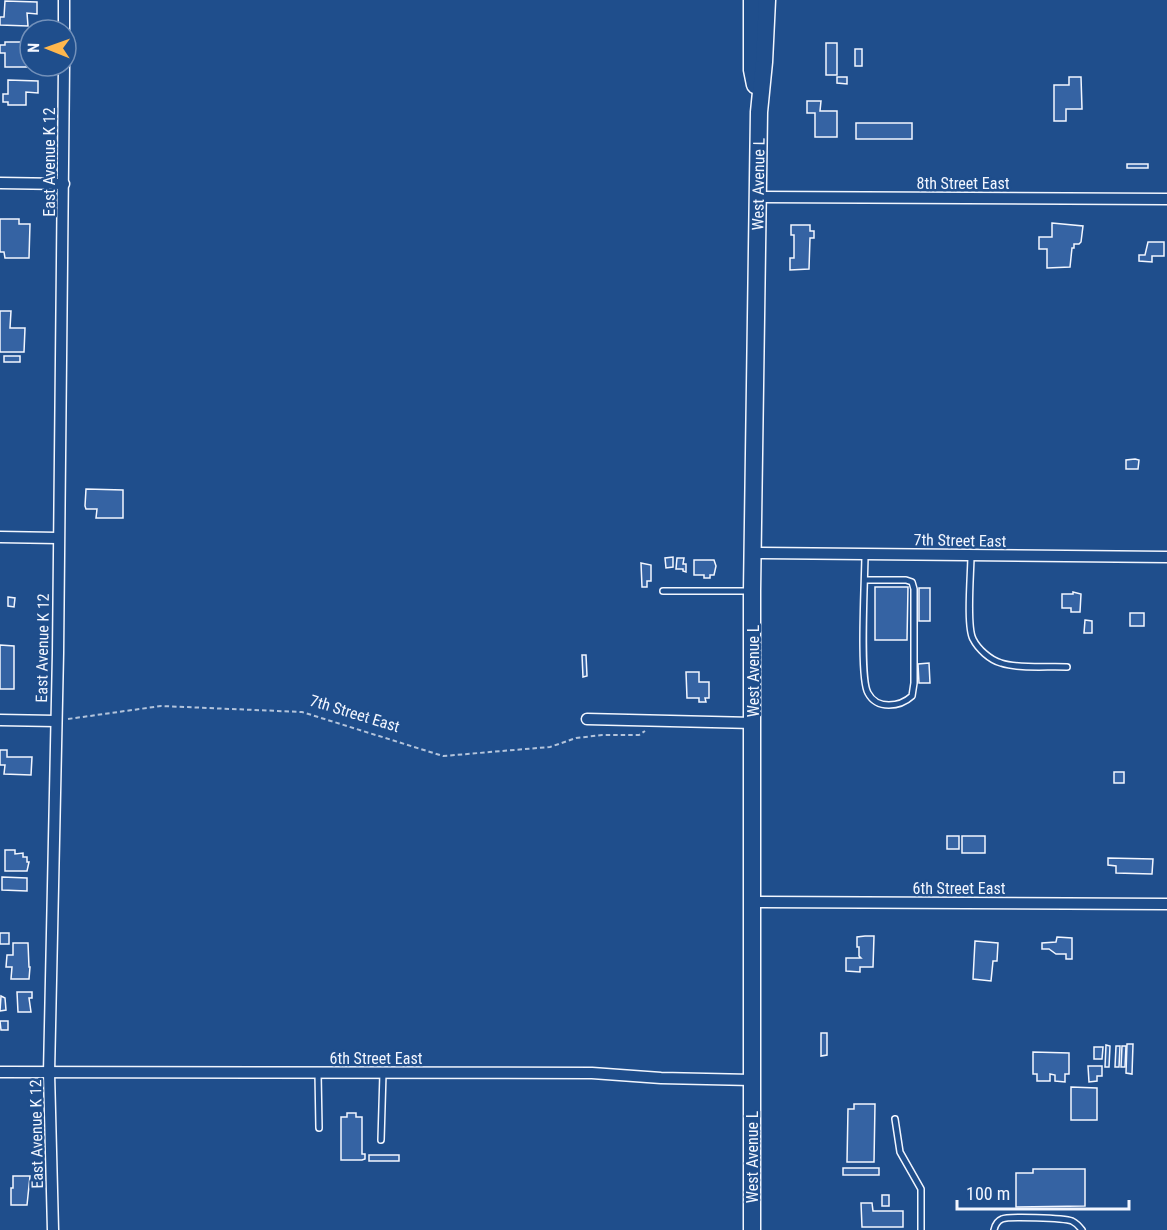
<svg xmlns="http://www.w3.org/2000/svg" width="1167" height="1230" font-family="'Roboto Condensed',sans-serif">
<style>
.building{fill:#3563a3;stroke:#f2f6ff;stroke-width:1.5}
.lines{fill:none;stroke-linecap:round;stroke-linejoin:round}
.service-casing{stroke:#f2f6ff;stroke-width:8}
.minor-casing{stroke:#f2f6ff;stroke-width:13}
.primary-casing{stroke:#f2f6ff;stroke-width:19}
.path{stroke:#b3c4dc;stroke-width:2;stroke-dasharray:4.5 3;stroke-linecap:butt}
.service{stroke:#1f4e8c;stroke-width:5}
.minor{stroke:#1f4e8c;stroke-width:10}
.primary{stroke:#1f4e8c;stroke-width:16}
.labels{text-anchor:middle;stroke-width:4.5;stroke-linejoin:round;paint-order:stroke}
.street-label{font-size:16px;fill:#f2f6ff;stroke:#1f4e8c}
</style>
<rect width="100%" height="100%" fill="#1f4e8c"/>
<g class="building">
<polygon points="5,1 37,2 37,14 27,13 28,26 0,25 0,17 4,17"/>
<polygon points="5,42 28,42 30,66 38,67 5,67 5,53 0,53 0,45 5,45"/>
<rect x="826" y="43" width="11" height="32"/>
<rect x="855" y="49" width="7" height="17"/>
<polygon points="837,77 847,77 847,84 837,83"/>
<polygon points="1069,77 1081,77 1082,109 1066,109 1066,121 1054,121 1054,85 1069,85"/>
<polygon points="8,80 38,81 38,93 26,92 26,105 8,105 8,102 3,102 3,94 8,94"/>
<polygon points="807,101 821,101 820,111 837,111 837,137 815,137 815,113 807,113"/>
<rect x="856" y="123" width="56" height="16"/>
<rect x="1127" y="164" width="21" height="4"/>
<polygon points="0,219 19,219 19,224 30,224 29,258 5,258 4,252 0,252"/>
<polygon points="1052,223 1083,226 1081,242 1079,244 1074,244 1074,248 1072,248 1070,267 1047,268 1047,249 1039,249 1039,237 1052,237"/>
<polygon points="791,225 810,225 810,231 814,231 814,238 810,238 809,269 790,270 790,258 794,258 794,235 791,235"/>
<polygon points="1148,242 1164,242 1164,256 1152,256 1152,262 1139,261 1139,255 1145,255"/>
<polygon points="0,311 11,311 10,328 25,328 24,352 0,352"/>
<rect x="4" y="356" width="16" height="6"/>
<polygon points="1135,459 1139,460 1138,469 1126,469 1126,460"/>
<polygon points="86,489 123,490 123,518 96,518 97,509 86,509 85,506"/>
<polygon points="673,557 673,567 666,568 665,558"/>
<polygon points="677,558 684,558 683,564 686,564 686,572 683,571 683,569 676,569"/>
<polygon points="694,560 714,560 716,566 714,575 710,575 710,578 704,578 704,575 694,575"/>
<polygon points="641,563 651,565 651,581 647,581 647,587 642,587"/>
<polygon points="875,587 908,587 907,640 875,640"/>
<rect x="919" y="588" width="11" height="33"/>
<polygon points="1073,592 1081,594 1080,612 1071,612 1071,608 1062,608 1062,594 1073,594"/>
<polygon points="8,597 15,598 14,607 8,606"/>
<rect x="1130" y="613" width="14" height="13"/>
<polygon points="1085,620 1092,621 1092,633 1084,633"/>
<polygon points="0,645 14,646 14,689 0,689"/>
<polygon points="582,655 586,655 587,676 583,677"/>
<polygon points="929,663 930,683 919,683 918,664"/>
<polygon points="686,672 699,672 699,682 709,682 709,698 705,698 706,702 699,702 699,698 687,698"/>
<polygon points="0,750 7,750 7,757 32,757 31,775 4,774 5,765 0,765"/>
<rect x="1114" y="772" width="10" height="11"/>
<rect x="947" y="836" width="12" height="13"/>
<rect x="962" y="836" width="23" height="17"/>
<polygon points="5,850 15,850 15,854 23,853 23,857 27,857 27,862 29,862 27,871 5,871"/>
<polygon points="1108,858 1153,859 1152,874 1116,873 1116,866 1108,865"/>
<polygon points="2,877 27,878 27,891 2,890"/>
<rect x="0" y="933" width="9" height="11"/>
<polygon points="865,936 874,936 873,967 860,967 860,972 846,971 846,958 861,958 859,956 859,947 857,947 857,937"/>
<polygon points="1057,937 1072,938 1072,959 1066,959 1066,954 1056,954 1049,949 1042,949 1042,943 1056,942"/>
<polygon points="975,941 998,943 997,961 993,961 991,981 973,979"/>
<polygon points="13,943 28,943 29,967 30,967 29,979 11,979 12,967 6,967 7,955 13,955"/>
<polygon points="17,992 32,992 32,998 29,998 31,1012 18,1012"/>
<polygon points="1,996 5,998 6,1010 0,1011"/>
<polygon points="0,1021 8,1021 8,1030 1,1030"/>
<polygon points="821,1033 827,1033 827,1055 821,1056"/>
<polygon points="1127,1044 1133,1044 1132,1074 1126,1073"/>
<polygon points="1106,1045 1110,1046 1109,1067 1105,1067"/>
<polygon points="1116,1046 1120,1046 1119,1067 1115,1067"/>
<polygon points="1122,1046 1126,1046 1125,1067 1121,1067"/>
<polygon points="1094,1047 1103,1047 1102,1059 1094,1059"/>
<polygon points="1033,1052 1069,1053 1069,1074 1065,1074 1065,1082 1055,1081 1055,1075 1050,1074 1050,1081 1037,1081 1037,1074 1033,1074"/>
<polygon points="1088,1066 1102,1066 1102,1076 1097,1076 1097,1081 1089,1082"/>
<polygon points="1071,1087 1097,1088 1097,1120 1071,1120"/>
<polygon points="854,1104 875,1104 874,1162 847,1162 848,1109 854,1109"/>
<polygon points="347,1113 356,1113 356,1117 362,1117 362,1154 365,1154 365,1159 362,1160 341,1160 341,1117 347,1117"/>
<rect x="369" y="1155" width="30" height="6"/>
<rect x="843" y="1168" width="36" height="7"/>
<polygon points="1033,1169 1085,1169 1085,1206 1016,1207 1016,1173 1033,1173"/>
<polygon points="13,1176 30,1176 27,1205 11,1205 11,1188 13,1188"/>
<rect x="882" y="1195" width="7" height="11"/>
<polygon points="861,1203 872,1203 873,1211 903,1211 903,1227 862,1227"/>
</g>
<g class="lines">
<defs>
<g id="service">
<path d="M 971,555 C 971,573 966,626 973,639 C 978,649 990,660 1001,663 C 1019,669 1048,666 1067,667"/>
<path d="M 865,580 L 906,580 L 912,582 L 914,589 L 914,683 L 912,696 C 900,707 877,710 868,693 C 859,678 865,578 865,554"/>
<polyline points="663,591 751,591"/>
<polyline points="318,1073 319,1128"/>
<polyline points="895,1119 900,1152 921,1189 921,1230"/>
<polyline points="381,1140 383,1073"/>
<path d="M 994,1230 C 995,1225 997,1221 1002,1219 C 1008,1216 1064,1218 1072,1221 C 1076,1223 1079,1226 1082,1230"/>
</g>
<g id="minor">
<polyline points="64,0 64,30"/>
<polyline points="0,183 64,184"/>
<polyline points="759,197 1167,199"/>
<polyline points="0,537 58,538"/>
<polyline points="752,553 1167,557"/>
<polyline points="587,719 753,723"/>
<polyline points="0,720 56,721"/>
<polyline points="752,902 1167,904"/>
<polyline points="0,1072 592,1073 661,1078 752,1080"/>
<polyline points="53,1230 49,1073 58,653 64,66"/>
</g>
<g id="primary">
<polyline points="752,0 752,70 755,85"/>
<path id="s1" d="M 752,1230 L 752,591 L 759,112 L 764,62 L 767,0"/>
</g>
</defs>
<use href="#service" class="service-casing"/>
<use href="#minor" class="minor-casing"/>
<use href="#primary" class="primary-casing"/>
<polyline class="path" points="68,719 161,706 302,712 443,756 550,747 576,738 602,735 639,735 645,731"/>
<use href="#service" class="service"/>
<use href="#minor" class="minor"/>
<use href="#primary" class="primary"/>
</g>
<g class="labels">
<g class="street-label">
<text transform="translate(49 162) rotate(-90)" y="6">East Avenue K 12</text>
<text x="963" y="189">8th Street East</text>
<text dy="6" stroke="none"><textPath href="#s1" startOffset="1046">West Avenue L</textPath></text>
<text transform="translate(960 540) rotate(1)" y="6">7th Street East</text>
<text transform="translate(42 648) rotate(-89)" y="6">East Avenue K 12</text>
<text transform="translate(753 671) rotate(-90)" y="6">West Avenue L</text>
<text transform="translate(355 713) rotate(17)" y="6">7th Street East</text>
<text x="959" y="894">6th Street East</text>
<text x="376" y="1064">6th Street East</text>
<text transform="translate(36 1134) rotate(-91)" y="6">East Avenue K 12</text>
<text transform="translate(752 1157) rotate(-90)" y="6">West Avenue L</text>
</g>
</g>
<g transform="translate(48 48) rotate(271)"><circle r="28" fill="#1f4e8c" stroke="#7391ba" stroke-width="1.5"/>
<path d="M0-4.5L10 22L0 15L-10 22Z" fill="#ffb74d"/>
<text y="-9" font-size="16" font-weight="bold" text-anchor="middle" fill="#f2f6ff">N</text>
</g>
<path d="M957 1200v9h172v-9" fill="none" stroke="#f2f6ff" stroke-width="3"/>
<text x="966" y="1200" font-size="18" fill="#f2f6ff" stroke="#1f4e8c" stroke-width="4.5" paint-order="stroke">100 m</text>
</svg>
